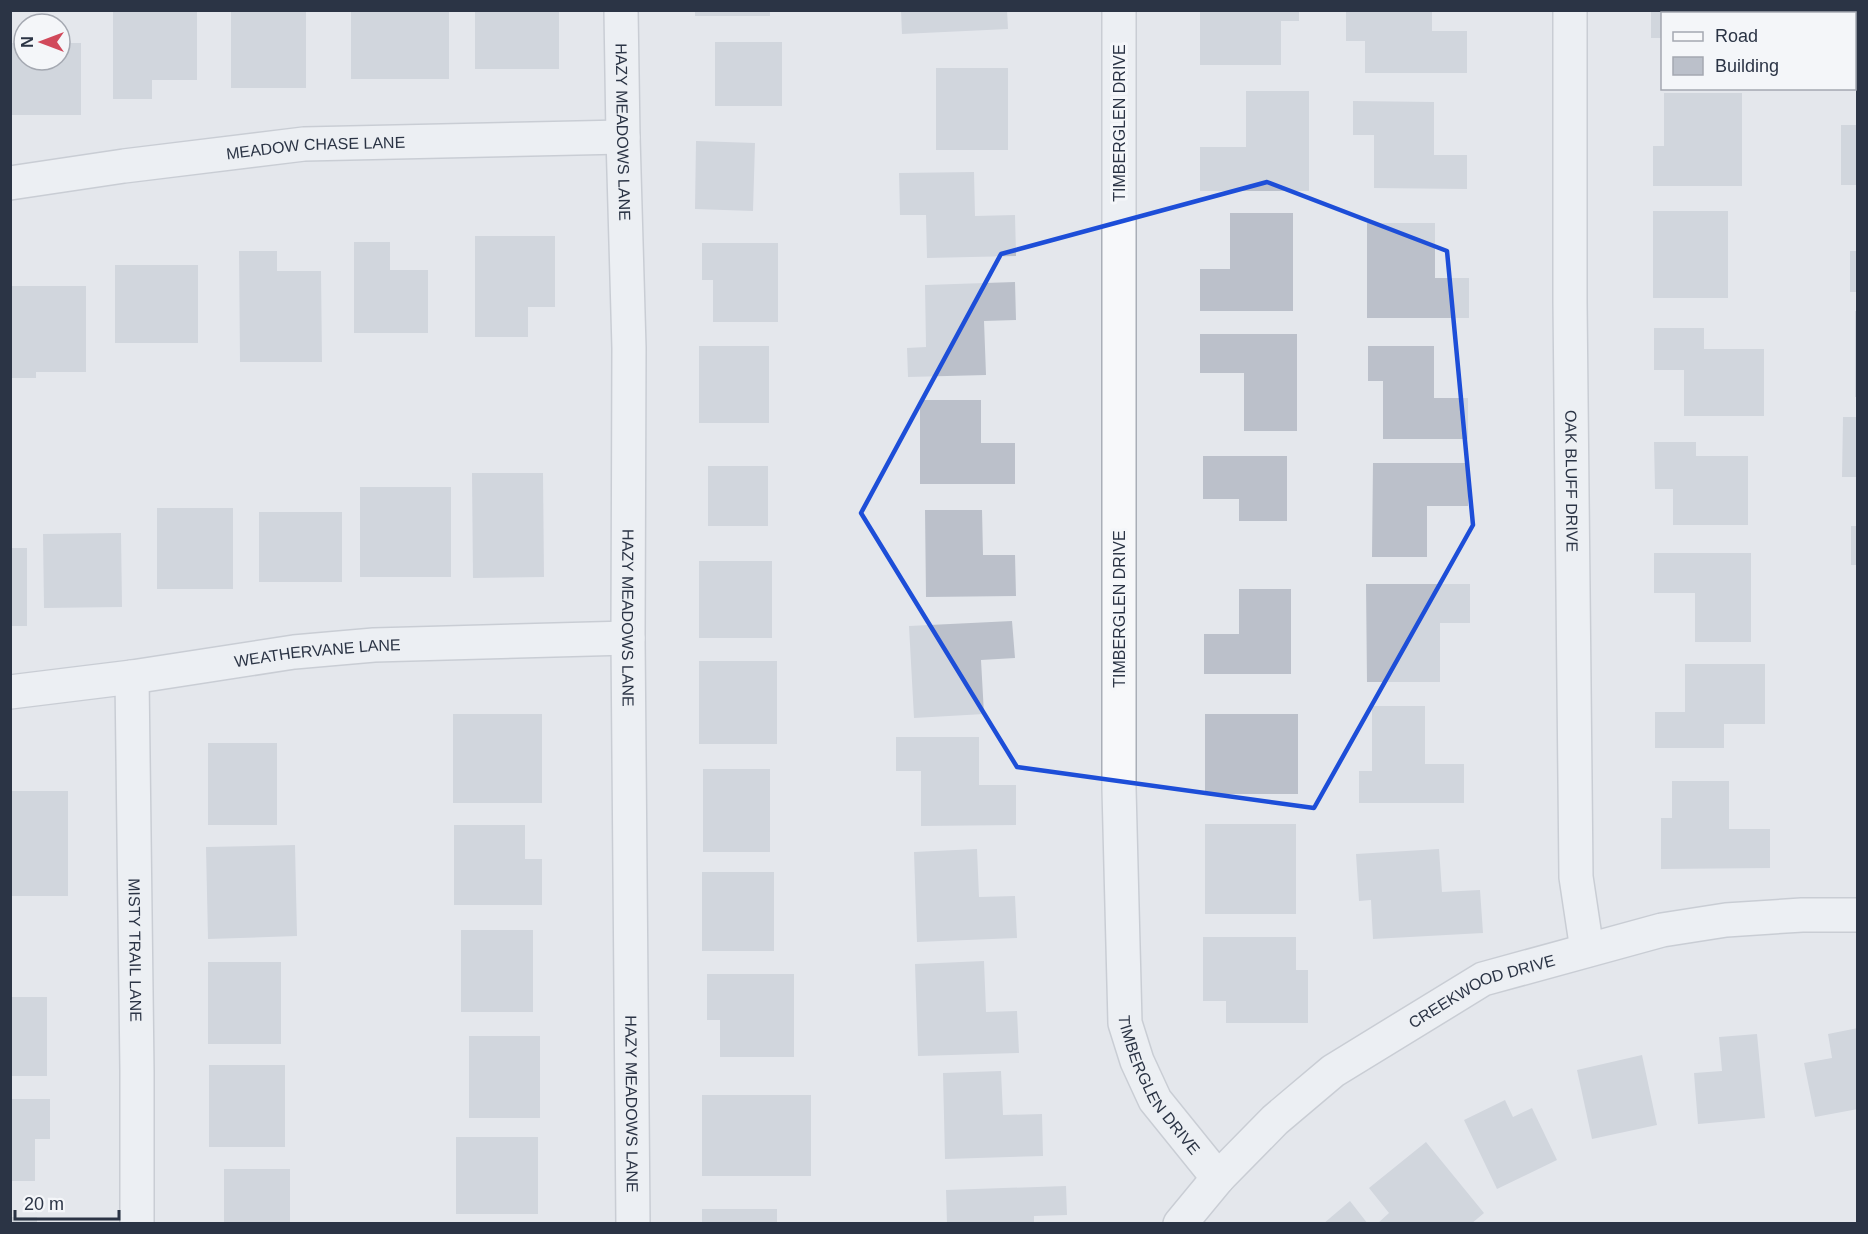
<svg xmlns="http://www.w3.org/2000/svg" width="1868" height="1234" font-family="Helvetica,sans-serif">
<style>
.building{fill:#bbc0ca}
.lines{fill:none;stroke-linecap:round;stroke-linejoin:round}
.minor-casing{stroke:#a9aeb7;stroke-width:36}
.minor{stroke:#f7f8fa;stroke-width:33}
.marked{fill:none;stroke:#1d4ed8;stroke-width:4.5;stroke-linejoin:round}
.labels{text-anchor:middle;stroke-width:6;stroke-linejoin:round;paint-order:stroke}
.street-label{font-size:16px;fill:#2b3445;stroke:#f4f6f9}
</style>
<rect width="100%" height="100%" fill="#e4e7ec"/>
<g class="building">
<polygon points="113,10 197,10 197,80 152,80 152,99 113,99"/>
<rect x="231" y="10" width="75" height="78"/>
<rect x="351" y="10" width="98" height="69"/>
<rect x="475" y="10" width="84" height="59"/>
<rect x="695" y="10" width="75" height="6"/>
<polygon points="901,10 1007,10 1008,29 902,34"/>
<polygon points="1200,10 1299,10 1299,21 1281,21 1281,65 1200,65"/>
<polygon points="1346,10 1432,10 1432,31 1467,31 1467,73 1365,73 1365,41 1346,41"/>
<polygon points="1651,10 1765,10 1765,14 1662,14 1662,38 1651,38"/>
<polygon points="1837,10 1858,10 1858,18 1854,18 1854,14 1837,14"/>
<rect x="715" y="42" width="67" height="64"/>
<polygon points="10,43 24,43 24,60 60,60 60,43 81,43 81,115 10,115"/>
<rect x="936" y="68" width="72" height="82"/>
<polygon points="1246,91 1309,91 1309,191 1200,191 1200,147 1246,147"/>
<polygon points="1664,93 1742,93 1742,186 1653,186 1653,146 1664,146"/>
<polygon points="1353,101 1434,102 1434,155 1467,155 1467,189 1374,188 1374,135 1353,135"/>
<rect x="1841" y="125" width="17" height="60"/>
<polygon points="696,141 755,143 753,211 695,209"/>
<polygon points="974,172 975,216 1015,215 1016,256 927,258 926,215 900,215 899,173"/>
<rect x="1653" y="211" width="75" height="87"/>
<polygon points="1230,213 1293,213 1293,311 1200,311 1200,269 1230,269"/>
<polygon points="1367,223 1435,223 1435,278 1469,278 1469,318 1367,318"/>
<polygon points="475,236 555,236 555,307 528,307 528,337 475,337"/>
<polygon points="354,242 390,242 390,270 428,270 428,333 354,333"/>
<polygon points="702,243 778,243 778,322 713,322 713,280 702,280"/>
<polygon points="239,251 277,251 277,271 321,271 322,362 240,362"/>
<rect x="1850" y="251" width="8" height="41"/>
<rect x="115" y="265" width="83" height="78"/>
<polygon points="1015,282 1016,320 984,321 986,375 908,377 907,348 926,347 925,285"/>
<polygon points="10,286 86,286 86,372 36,372 36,378 10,378"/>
<rect x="1855" y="311" width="3" height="86"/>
<polygon points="1654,328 1704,328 1704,349 1764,349 1764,416 1684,416 1684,370 1654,370"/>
<polygon points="1200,334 1297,334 1297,431 1244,431 1244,373 1200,373"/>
<rect x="699" y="346" width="70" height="77"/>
<polygon points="1368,346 1434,346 1434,398 1468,398 1468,439 1383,439 1383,381 1368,381"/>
<polygon points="920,400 981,400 981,443 1015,443 1015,484 920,484"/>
<polygon points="1843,417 1858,417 1858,477 1842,477"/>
<polygon points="1654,442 1696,442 1696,456 1748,456 1748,525 1673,525 1673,489 1655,489"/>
<polygon points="1203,456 1287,456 1287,521 1239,521 1239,499 1203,499"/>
<polygon points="1373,463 1468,463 1468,506 1427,506 1427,557 1372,557"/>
<rect x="708" y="466" width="60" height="60"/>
<polygon points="472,473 543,473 544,577 473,578"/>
<rect x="360" y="487" width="91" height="90"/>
<rect x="157" y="508" width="76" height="81"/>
<polygon points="925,510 982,510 983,555 1015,555 1016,596 926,597"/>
<rect x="259" y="512" width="83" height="70"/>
<rect x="1851" y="526" width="7" height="39"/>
<polygon points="121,533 122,607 44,608 43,534"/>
<rect x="10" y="548" width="17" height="78"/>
<polygon points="1654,553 1751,553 1751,642 1695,642 1695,593 1654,593"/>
<rect x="699" y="561" width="73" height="77"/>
<polygon points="1366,584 1470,584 1470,623 1440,623 1440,682 1367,682"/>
<polygon points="1239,589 1291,589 1291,674 1204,674 1204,634 1239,634"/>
<polygon points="1012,621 1015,658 981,660 984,714 914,718 909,626"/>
<rect x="699" y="661" width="78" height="83"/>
<polygon points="1685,664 1765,664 1765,724 1724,724 1724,748 1655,748 1655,712 1685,712"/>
<polygon points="1372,706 1425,706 1425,764 1464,764 1464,803 1359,803 1359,771 1372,771"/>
<rect x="453" y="714" width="89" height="89"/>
<rect x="1205" y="714" width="93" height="80"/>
<polygon points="896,737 979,737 979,785 1016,785 1016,825 921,826 921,771 896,771"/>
<rect x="208" y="743" width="69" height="82"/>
<rect x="703" y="769" width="67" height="83"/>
<polygon points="1672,781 1729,781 1729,829 1770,829 1770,868 1661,869 1661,818 1672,818"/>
<rect x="10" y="791" width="58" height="105"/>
<rect x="1205" y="824" width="91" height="90"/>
<polygon points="454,825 525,825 525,859 542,859 542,905 454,905"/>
<polygon points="295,845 297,936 208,939 206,847"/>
<polygon points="977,849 979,897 1015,896 1017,938 917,942 914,852"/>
<polygon points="1439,849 1442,892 1480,890 1483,933 1373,939 1371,900 1359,901 1356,854"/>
<rect x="702" y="872" width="72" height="79"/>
<rect x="461" y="930" width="72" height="82"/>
<polygon points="1203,937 1296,937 1296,970 1308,970 1308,1023 1226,1023 1226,1001 1203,1001"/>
<polygon points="984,961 986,1012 1017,1011 1019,1053 918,1056 915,964"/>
<rect x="208" y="962" width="73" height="82"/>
<polygon points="707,974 794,974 794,1057 720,1057 720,1020 707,1020"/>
<rect x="10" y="997" width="37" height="79"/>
<polygon points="1858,1028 1858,1109 1815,1117 1804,1063 1832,1058 1828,1034"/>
<polygon points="1757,1034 1765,1118 1698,1124 1694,1073 1722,1071 1719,1037"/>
<rect x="469" y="1036" width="71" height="82"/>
<polygon points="1642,1055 1657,1125 1592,1139 1577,1070"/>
<rect x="209" y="1065" width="76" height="82"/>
<polygon points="1001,1071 1003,1115 1042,1114 1043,1156 945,1159 943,1073"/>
<rect x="702" y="1095" width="109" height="81"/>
<polygon points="10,1099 50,1099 50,1139 35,1139 35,1181 10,1181"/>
<polygon points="1505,1100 1513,1117 1532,1108 1557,1160 1497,1189 1464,1120"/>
<rect x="456" y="1137" width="82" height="77"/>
<polygon points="1426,1142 1484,1213 1471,1224 1377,1224 1389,1213 1369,1188"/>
<rect x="224" y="1169" width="66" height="55"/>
<polygon points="1066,1186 1067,1215 1034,1216 1034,1224 947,1224 946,1190"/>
<polygon points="1350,1201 1368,1224 1323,1224"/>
<rect x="702" y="1209" width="75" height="15"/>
<rect x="10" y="1217" width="27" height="7"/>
</g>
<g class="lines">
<defs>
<g id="minor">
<path id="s1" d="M 621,10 L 623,137 L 629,348 L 628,638 L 633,1224"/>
<path id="s2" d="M 1119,10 L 1119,789 L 1125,1023 L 1137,1061 L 1155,1100 L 1218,1178"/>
<path id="s3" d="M 1570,10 L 1570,302 L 1576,877 L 1587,950"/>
<path id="s4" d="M 10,183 L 124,166 L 304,144 L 623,137"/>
<path id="s5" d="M 132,677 L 137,1071 L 137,1224"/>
<path id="s6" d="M 10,692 L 132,677 L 294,652 L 374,645 L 628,638"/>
<path id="s7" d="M 1180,1224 L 1218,1178 L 1275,1120 L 1333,1071 L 1483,979 L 1662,930 L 1726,920 L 1802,915 L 1858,915"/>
</g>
</defs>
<use href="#minor" class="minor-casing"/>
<use href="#minor" class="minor"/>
</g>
<path d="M0 0H1868V1234H0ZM 1267,182 L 1447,251 L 1473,525 L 1314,808 L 1017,767 L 861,513 L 1001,254 Z" fill="#e4e7ec" fill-opacity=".55" fill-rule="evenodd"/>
<path class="marked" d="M 1267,182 L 1447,251 L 1473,525 L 1314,808 L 1017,767 L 861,513 L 1001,254 Z"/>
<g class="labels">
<g class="street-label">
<text transform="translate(1119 123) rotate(-90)" y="6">TIMBERGLEN DRIVE</text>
<text dy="6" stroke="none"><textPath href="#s1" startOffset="122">HAZY MEADOWS LANE</textPath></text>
<text dy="6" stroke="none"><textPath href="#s4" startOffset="308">MEADOW CHASE LANE</textPath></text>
<text dy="6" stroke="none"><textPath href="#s3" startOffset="471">OAK BLUFF DRIVE</textPath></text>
<text transform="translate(1119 609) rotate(-90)" y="6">TIMBERGLEN DRIVE</text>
<text dy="6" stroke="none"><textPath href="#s1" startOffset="608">HAZY MEADOWS LANE</textPath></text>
<text dy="6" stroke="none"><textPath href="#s6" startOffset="310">WEATHERVANE LANE</textPath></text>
<text dy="6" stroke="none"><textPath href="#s5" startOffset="273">MISTY TRAIL LANE</textPath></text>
<text dy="6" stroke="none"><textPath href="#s7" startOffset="387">CREEKWOOD DRIVE</textPath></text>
<text dy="6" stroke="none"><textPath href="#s2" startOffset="1084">TIMBERGLEN DRIVE</textPath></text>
<text dy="6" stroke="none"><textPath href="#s1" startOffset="1094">HAZY MEADOWS LANE</textPath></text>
</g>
</g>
<rect width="1868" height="1234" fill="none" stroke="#2b3445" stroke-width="24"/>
<rect x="1661" y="12" width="195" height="78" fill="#f4f6f9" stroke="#a4a8b1" stroke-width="1.5"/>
<rect x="1673" y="32" width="30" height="9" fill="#f7f8fa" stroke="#a4a8b1" stroke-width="1.5"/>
<text x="1715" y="42" font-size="18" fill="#2b3445">Road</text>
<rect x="1673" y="57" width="30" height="18" fill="#bbc0ca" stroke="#a4a8b1" stroke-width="1.5"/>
<text x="1715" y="72" font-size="18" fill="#2b3445">Building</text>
<g transform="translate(42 42) rotate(270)"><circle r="28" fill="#f4f6f9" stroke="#a4a8b1" stroke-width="1.5"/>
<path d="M0-4.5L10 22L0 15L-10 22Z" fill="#d1495b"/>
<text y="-9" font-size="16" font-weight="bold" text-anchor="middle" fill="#2b3445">N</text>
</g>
<path d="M15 1210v9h104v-9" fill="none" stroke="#2b3445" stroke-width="3"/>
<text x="24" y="1210" font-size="18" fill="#2b3445" stroke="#f4f6f9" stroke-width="4.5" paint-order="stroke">20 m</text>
</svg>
